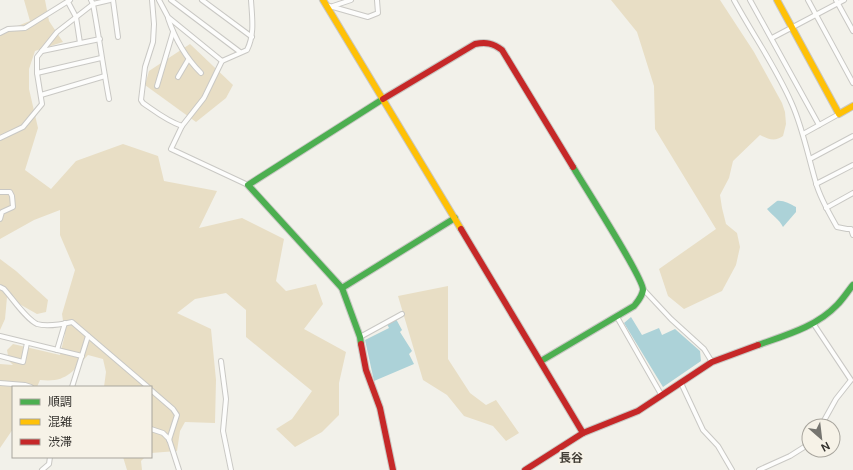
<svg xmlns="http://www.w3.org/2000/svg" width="853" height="470" font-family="'DM Sans','Noto Sans JP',sans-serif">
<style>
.green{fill:#e8dec5}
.water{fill:#acd2d8}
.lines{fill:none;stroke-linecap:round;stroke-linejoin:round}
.street-casing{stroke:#c9c8c4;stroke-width:6}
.fast-casing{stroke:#c9c8c4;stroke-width:8}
.slow-casing{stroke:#c9c8c4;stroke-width:8}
.jam-casing{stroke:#c9c8c4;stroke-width:8}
.street{stroke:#fdfdfc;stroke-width:4}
.fast{stroke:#4caf50;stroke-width:6}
.slow{stroke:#ffc107;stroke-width:6}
.jam{stroke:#c62828;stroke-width:6}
.labels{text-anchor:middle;stroke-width:4;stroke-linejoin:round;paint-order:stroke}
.quarter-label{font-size:12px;font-weight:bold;fill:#433f37;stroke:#f6f2e7}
</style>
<rect width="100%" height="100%" fill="#f2f1ea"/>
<g class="green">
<path d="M 24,0 L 45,0 L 49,21 L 63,42 L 35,51 L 29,69 L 29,89 L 38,128 L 25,170 L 51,189 L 76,161 L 123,144 L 158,156 L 164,181 L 217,191 L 199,228 L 242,218 L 284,239 L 276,281 L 286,291 L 316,284 L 323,304 L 304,329 L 346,352 L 339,383 L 339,415 L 322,432 L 295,447 L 276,429 L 292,419 L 312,391 L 246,337 L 246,310 L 226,293 L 195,299 L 177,313 L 211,329 L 216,380 L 215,423 L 185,422 L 180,431 L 177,451 L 151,453 L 151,387 L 104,387 L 106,372 L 103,359 L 88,355 C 72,372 66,383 40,380 L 37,387 L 13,387 L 13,429 L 0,448 L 0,364 L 13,365 L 9,361 L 7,350 L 13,344 L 60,355 L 65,334 L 62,314 L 75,270 L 60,235 L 60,210 L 34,220 L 0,239 L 0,33 L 30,21 Z"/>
<path d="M 611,0 L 720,0 L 754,52 L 782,103 L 785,112 L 786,124 L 783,136 C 775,142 768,139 760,135 L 733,161 L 729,178 L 720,195 L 722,208 L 726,224 L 737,233 L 740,247 L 736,265 L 722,291 L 684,309 L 668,296 L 659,269 L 716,229 L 655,129 L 654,86 L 637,32 Z"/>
<polygon points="190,44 233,85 226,98 196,122 145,85 149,71"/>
<polygon points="0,259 16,271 48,300 46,312 37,314 7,297 5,319 0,330"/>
<polygon points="448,286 448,359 470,393 486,405 496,400 519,433 506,441 493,426 464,416 447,395 423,380 398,296"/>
<polygon points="123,457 145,457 141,461 142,470 127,470"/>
</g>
<g class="water">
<path d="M 777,201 C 783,200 790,204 796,207 L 796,212 L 783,227 C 779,219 773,216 767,209 Z"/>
<polygon points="631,317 642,335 659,328 662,335 675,329 700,351 701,361 663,387 624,323"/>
<polygon points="396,319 402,330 400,332 412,351 409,354 414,364 374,381 365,340 389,328 387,324"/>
</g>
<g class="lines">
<defs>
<g id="street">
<path d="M 91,0 L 93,4 C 99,36 103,67 109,99"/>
<polyline points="113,0 118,37"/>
<path d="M 152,0 L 154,24 L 153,42 L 145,67 L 141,100 L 143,103 C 156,112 167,121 182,126"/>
<polyline points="159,0 168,17 222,61"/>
<polyline points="171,0 240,52"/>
<polyline points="202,0 252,37"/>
<path d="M 734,0 C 753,35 776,67 792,104 C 803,129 808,156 816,183 C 820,198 829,213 837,227 L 847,229 L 851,229 L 853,235"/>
<polyline points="750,0 819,125"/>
<polyline points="808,0 853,83"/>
<polyline points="836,0 853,31"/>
<polyline points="68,2 76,17 80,43"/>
<polyline points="326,5 368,17 378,13 377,0"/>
<polyline points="333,6 351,0"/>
<path d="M 168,18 C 175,39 185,57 201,73"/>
<polyline points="0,33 8,29 25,28 70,0"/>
<polyline points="772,38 844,0"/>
<polyline points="42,51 100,39"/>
<polyline points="37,73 101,58"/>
<polyline points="178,77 188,60"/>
<polyline points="157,86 173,32"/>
<polyline points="41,95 105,76"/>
<polyline points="803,134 839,114"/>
<polyline points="0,138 23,127 42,104 37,73 37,57 57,32 93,4 110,0"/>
<polyline points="810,159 853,136"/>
<polyline points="816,184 853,165"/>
<path d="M 248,185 L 171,149 L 182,126 L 204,98 L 222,61 L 247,50 C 255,34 252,17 251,0"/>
<polyline points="0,192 10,192 12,196 13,207 2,212 0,219"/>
<polyline points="826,208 853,193"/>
<path d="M 0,287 L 4,289 C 13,299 26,319 37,324 C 47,327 63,324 72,322 L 148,387"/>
<polyline points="643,289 671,319 704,349 712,362"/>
<polyline points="617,317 662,396"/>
<polyline points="813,323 851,380 836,399 821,426"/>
<polyline points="0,336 82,356"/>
<polyline points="360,337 402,314"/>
<polyline points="57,350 65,323"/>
<polyline points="0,356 23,362 27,343"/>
<polyline points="221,361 226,399 223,431 231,470"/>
<polyline points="0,383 25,385 31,387"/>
<polyline points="681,383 703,430 718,446 732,470"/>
<polyline points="72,387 88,336"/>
<polyline points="151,390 173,409 177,415 169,440"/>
<polyline points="151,429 163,433 169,439 179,470"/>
<polyline points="42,470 49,464 50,457"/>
<polyline points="759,470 790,456 809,444"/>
</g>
<g id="fast">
<polyline points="342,288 455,218"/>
<polyline points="361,344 360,337 342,288 248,185 383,99"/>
<path d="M 758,345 C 786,335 816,327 837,305 C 843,299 848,291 853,285"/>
<path d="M 541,361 L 634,306 C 638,301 642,297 643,290 C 644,279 583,184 573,167"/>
</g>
<g id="slow">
<polyline points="323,0 461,229"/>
<polyline points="777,0 839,114 853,106"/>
</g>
<g id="jam">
<path d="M 383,99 L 475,44 C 486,42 493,43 502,50 L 573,167"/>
<polyline points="461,229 583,433"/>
<polyline points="361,344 366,370 380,408 393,470"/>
<polyline points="525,470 583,433 638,411 712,362 758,345"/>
</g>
</defs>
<use href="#street" class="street-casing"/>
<use href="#fast" class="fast-casing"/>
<use href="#slow" class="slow-casing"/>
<use href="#jam" class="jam-casing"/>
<use href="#street" class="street"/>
<use href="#fast" class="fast"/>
<use href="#slow" class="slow"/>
<use href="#jam" class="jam"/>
</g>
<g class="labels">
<g class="quarter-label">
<text x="571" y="462">長谷</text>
</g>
</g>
<rect x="12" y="386" width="140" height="72" fill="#f6f2e7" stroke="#a8a59d"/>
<rect x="20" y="399" width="20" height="6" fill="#4caf50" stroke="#a8a59d"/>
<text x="48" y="406" font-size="12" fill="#34322e">順調</text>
<rect x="20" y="419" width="20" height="6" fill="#ffc107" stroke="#a8a59d"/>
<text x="48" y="426" font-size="12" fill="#34322e">混雑</text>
<rect x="20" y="439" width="20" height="6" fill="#c62828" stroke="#a8a59d"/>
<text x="48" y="446" font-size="12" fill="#34322e">渋滞</text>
<g transform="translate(821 438) rotate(152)"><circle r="19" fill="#f6f2e7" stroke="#a8a59d"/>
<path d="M0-3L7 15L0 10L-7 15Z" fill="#767570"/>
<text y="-6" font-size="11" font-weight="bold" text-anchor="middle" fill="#34322e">N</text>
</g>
</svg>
